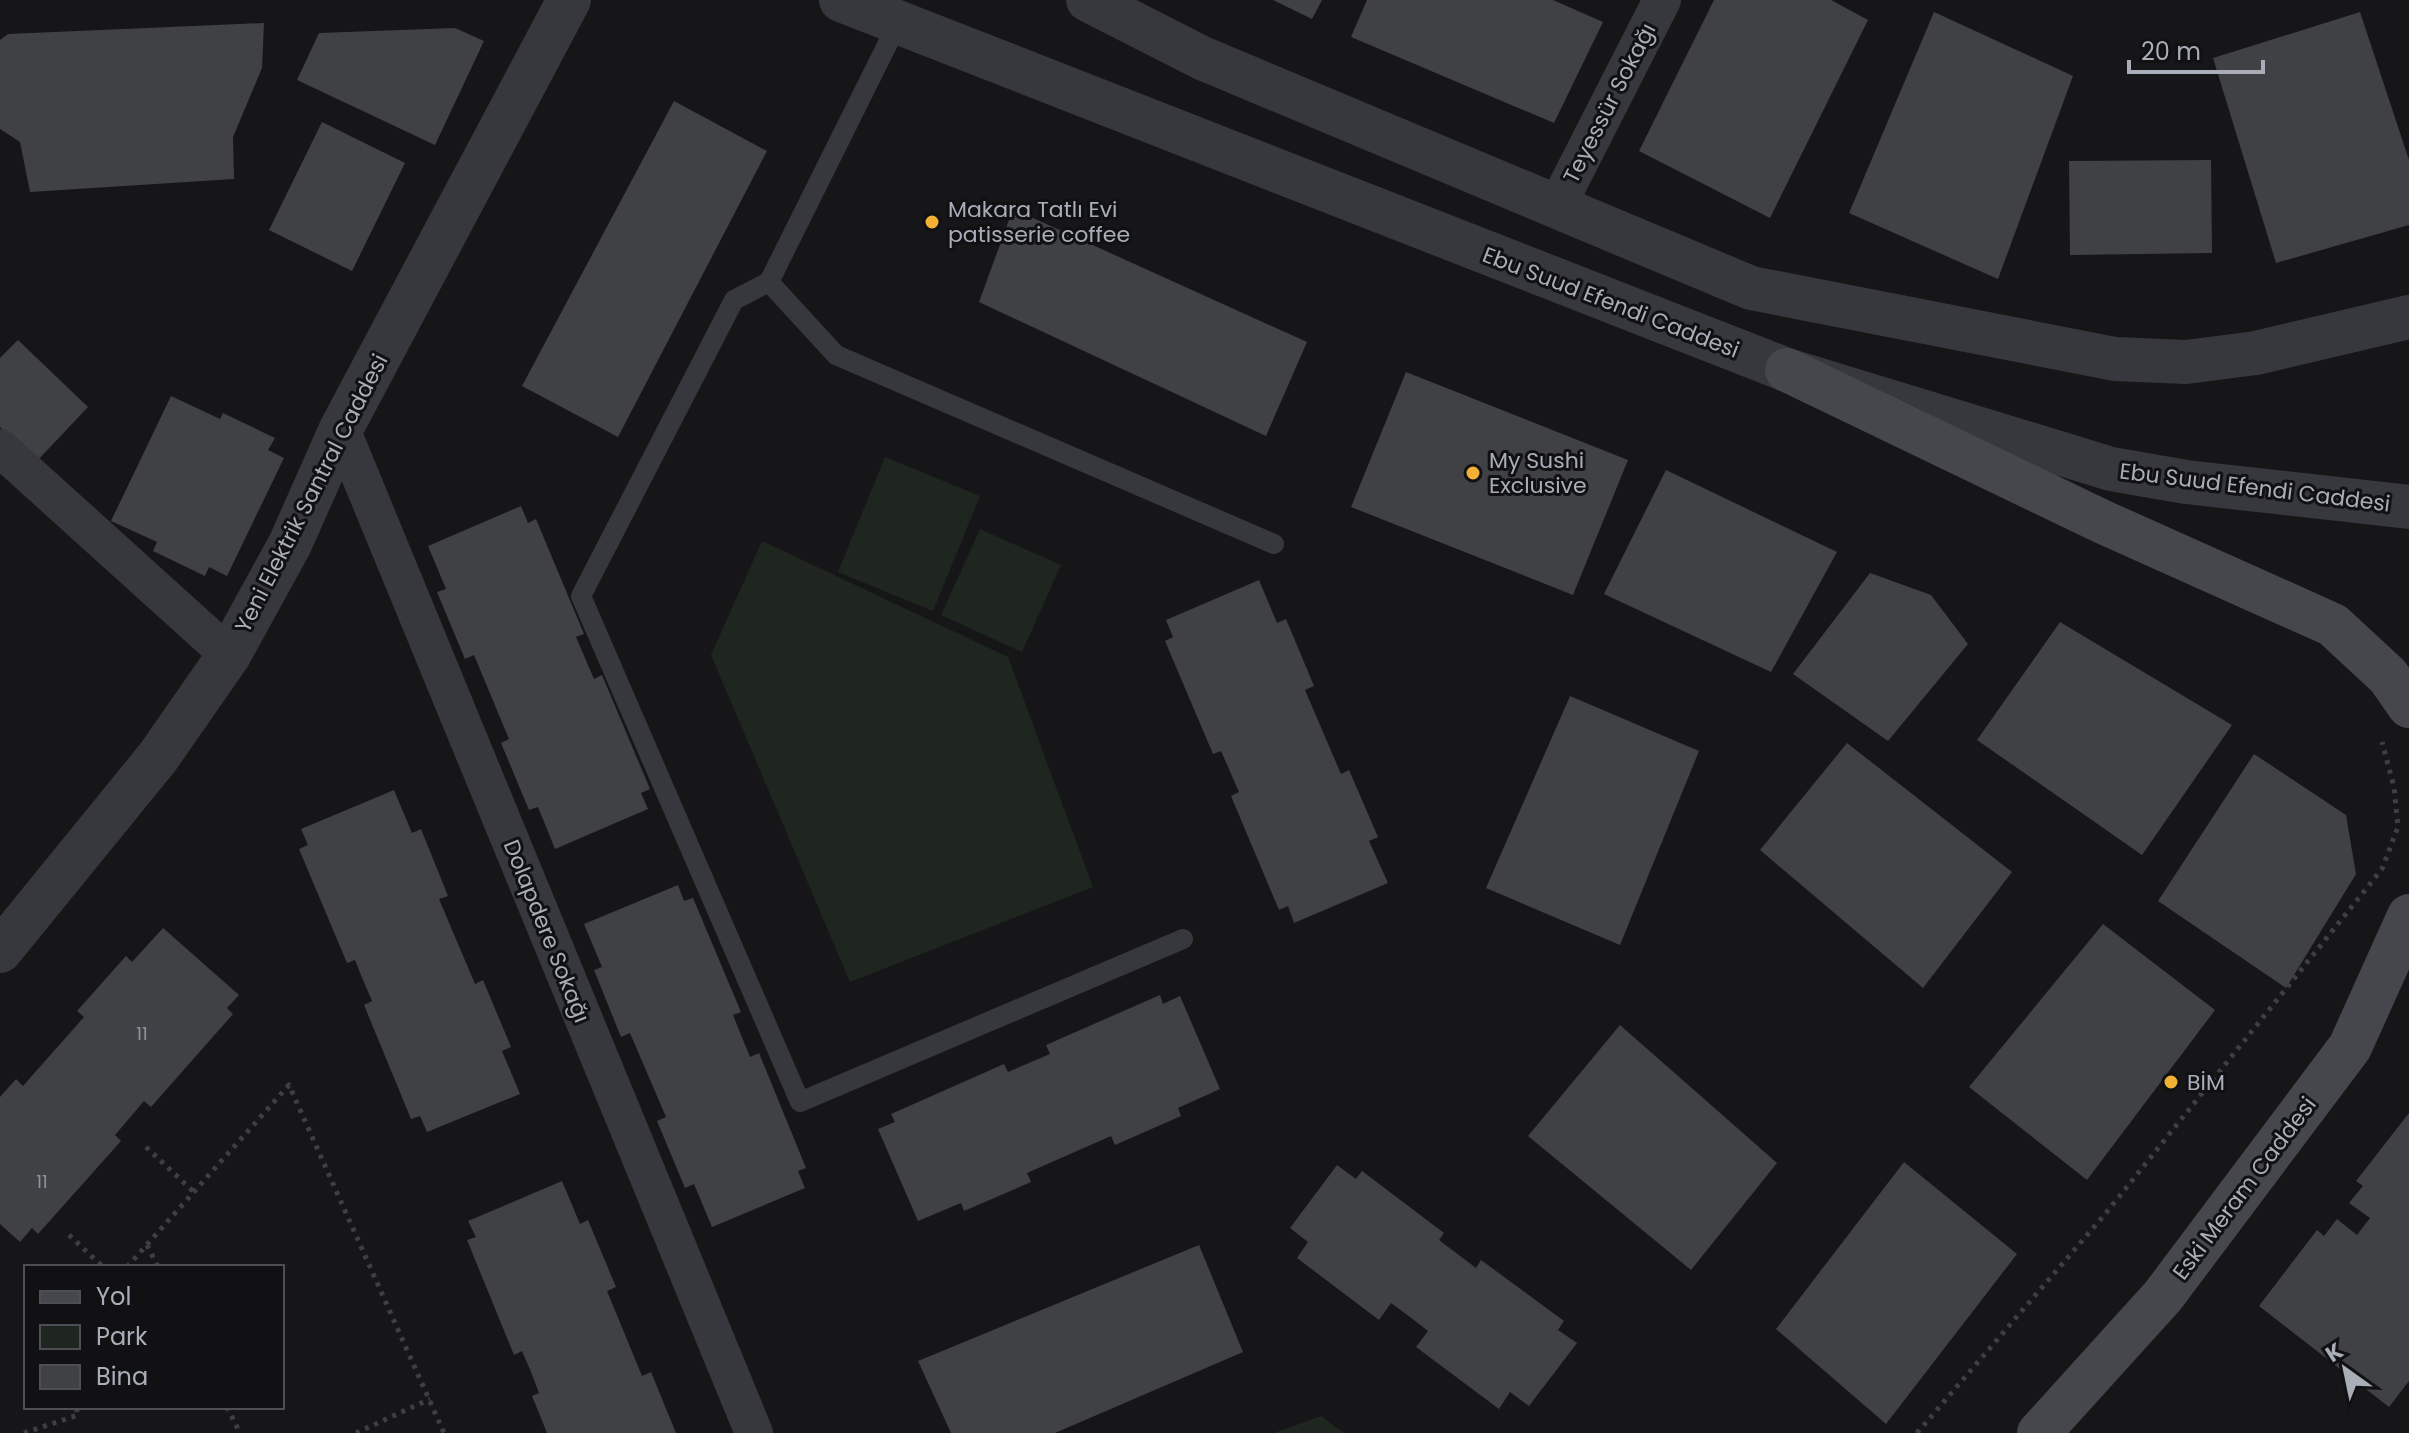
<svg xmlns="http://www.w3.org/2000/svg" width="2409" height="1433" font-family="Poppins,sans-serif">
<style>
.green{fill:#1e261f}
.building{fill:#404145}
.lines{fill:none;stroke-linecap:round;stroke-linejoin:round}
.path{stroke:#3d3f44;stroke-width:5;stroke-dasharray:4 6;stroke-linecap:butt}
.service{stroke:#37383d;stroke-width:20}
.minor{stroke:#37383d;stroke-width:38}
.tertiary{stroke:#37383d;stroke-width:44}
.secondary{stroke:#45474d;stroke-width:44}
.poi-dot{fill:#f2b134;stroke:#111113;stroke-width:3}
.labels{text-anchor:middle;stroke-width:6;stroke-linejoin:round;paint-order:stroke}
.number-label{font-size:18px;fill:#8e929b}
.street-label{font-size:22px;fill:#a8adb8;stroke:#111113}
.poi-label{font-size:22px;fill:#a8adb8;stroke:#111113;text-anchor:start}
</style>
<rect width="100%" height="100%" fill="#161618"/>
<g class="green">
<polygon points="885,457 980,496 933,611 838,572"/>
<polygon points="980,529 1061,565 1022,652 941,615"/>
<polygon points="762,541 1008,657 1093,887 850,982 711,655"/>
<polygon points="1321,1416 1344,1433 1274,1433"/>
</g>
<g class="building">
<polygon points="1273,0 1322,0 1312,19"/>
<polygon points="1367,0 1553,0 1603,22 1554,123 1351,37"/>
<polygon points="1714,0 1831,0 1868,20 1770,218 1639,151"/>
<polygon points="1934,12 2073,76 1998,279 1849,213"/>
<polygon points="2360,12 2409,160 2409,225 2276,263 2213,58"/>
<polygon points="264,23 262,68 233,137 234,179 30,192 20,142 0,129 0,40 8,34"/>
<polygon points="455,28 484,41 435,145 297,80 319,33"/>
<polygon points="674,101 767,151 618,437 522,386"/>
<polygon points="322,122 405,163 352,271 269,230"/>
<polygon points="2211,160 2212,253 2070,255 2069,161"/>
<polygon points="1013,209 1307,342 1266,436 979,302"/>
<polygon points="18,340 88,407 36,462 0,427 0,358"/>
<polygon points="1406,372 1628,460 1573,595 1351,507"/>
<polygon points="171,396 220,419 223,413 275,438 268,450 284,458 227,576 209,567 205,576 153,551 157,542 111,521"/>
<polygon points="1666,470 1837,552 1771,672 1604,594"/>
<polygon points="521,506 528,523 536,519 584,634 576,637 594,679 602,675 650,789 641,793 648,809 555,849 538,807 529,810 501,743 509,739 474,655 465,659 437,592 446,589 428,546"/>
<polygon points="1870,573 1931,595 1968,644 1888,741 1793,674"/>
<polygon points="1259,580 1277,623 1286,619 1314,686 1305,690 1341,774 1349,770 1378,837 1369,841 1388,883 1294,923 1288,906 1279,910 1231,796 1239,792 1221,751 1213,754 1165,641 1173,637 1166,620"/>
<polygon points="2060,622 2232,725 2142,855 1977,740"/>
<polygon points="1570,696 1699,751 1620,945 1486,888"/>
<polygon points="1847,743 2012,872 1923,988 1760,850"/>
<polygon points="2254,754 2346,815 2356,874 2286,988 2158,901"/>
<polygon points="394,790 412,833 421,829 448,896 439,899 475,984 483,980 511,1047 502,1051 520,1094 427,1132 420,1116 411,1119 364,1005 372,1001 363,980 355,960 347,963 299,849 308,845 301,829"/>
<polygon points="678,885 684,901 693,898 741,1012 733,1015 750,1057 759,1053 806,1168 798,1171 805,1188 712,1227 694,1184 685,1188 657,1121 666,1117 630,1033 621,1037 594,970 602,967 584,924"/>
<polygon points="2103,924 2215,1010 2087,1180 1969,1087"/>
<polygon points="163,928 239,995 227,1008 233,1014 151,1107 144,1101 115,1135 121,1141 38,1234 32,1228 20,1242 0,1224 0,1097 16,1079 23,1086 84,1017 77,1011 126,956 132,962"/>
<polygon points="1160,995 1163,1004 1180,996 1220,1089 1178,1108 1181,1116 1115,1145 1111,1136 1027,1173 1031,1182 964,1211 961,1203 918,1221 878,1129 895,1122 891,1114 1004,1064 1008,1072 1050,1054 1046,1045"/>
<polygon points="1620,1025 1777,1163 1691,1270 1528,1136"/>
<polygon points="2409,1113 2409,1381 2389,1407 2259,1306 2317,1230 2324,1236 2337,1219 2357,1235 2370,1218 2349,1203 2363,1186 2356,1181"/>
<polygon points="1904,1162 2017,1254 1886,1424 1776,1329"/>
<polygon points="1337,1165 1356,1179 1362,1171 1444,1233 1439,1240 1476,1268 1481,1260 1564,1321 1558,1330 1577,1343 1529,1406 1510,1392 1499,1409 1416,1347 1428,1331 1410,1317 1391,1303 1379,1320 1297,1258 1308,1242 1290,1228"/>
<polygon points="562,1181 580,1224 588,1220 616,1287 607,1291 642,1376 651,1372 676,1433 547,1433 532,1396 539,1393 531,1372 522,1351 514,1355 467,1240 476,1237 468,1221"/>
<polygon points="1199,1245 1243,1352 1055,1433 951,1433 918,1361"/>
</g>
<g class="lines">
<g class="path">
<polyline points="146,1147 195,1193"/>
<polyline points="69,1235 103,1267"/>
<polyline points="147,1245 158,1267"/>
<polyline points="127,1267 289,1085 444,1433"/>
<polyline points="227,1407 240,1433"/>
<polyline points="24,1433 78,1415 76,1407"/>
<polyline points="356,1433 430,1399"/>
<polyline points="1917,1433 2106,1213 2382,869 2398,827 2394,787 2382,742"/>
</g>
<g class="service">
<polyline points="898,23 769,282 734,300 581,596 800,1102 1183,939"/>
<polyline points="769,282 836,355 1274,544"/>
</g>
<g class="minor">
<polyline points="1557,206 1662,0"/>
<polyline points="341,429 754,1433"/>
<polyline points="0,448 229,655"/>
</g>
<g class="tertiary">
<polyline points="841,0 1787,370 2111,469 2186,482 2409,507"/>
<polyline points="1088,0 1202,58 1751,288 2115,359 2186,362 2256,353 2409,317"/>
<polyline points="0,951 158,757 229,655 290,544 341,429 569,0"/>
</g>
<g class="secondary">
<polyline points="1787,370 2103,522 2333,625 2388,676 2409,706"/>
<polyline points="2039,1433 2163,1296 2350,1047 2409,916"/>
</g>
</g>
<g class="poi-dot">
<circle cx="932" cy="222" r="8"/>
<circle cx="1473" cy="473" r="8"/>
<circle cx="2171" cy="1082" r="8"/>
</g>
<g class="labels">
<g class="number-label">
<text x="142" y="1040">11</text>
<text x="42" y="1188">11</text>
</g>
<g class="street-label">
<text transform="translate(1609 103) rotate(-63)" y="8">Teyessür Sokağı</text>
<text transform="translate(1611 302) rotate(21)" y="8">Ebu Suud Efendi Caddesi</text>
<text transform="translate(2255 487) rotate(7)" y="8">Ebu Suud Efendi Caddesi</text>
<text transform="translate(311 493) rotate(-63)" y="8">Yeni Elektrik Santral Caddesi</text>
<text transform="translate(547 931) rotate(68)" y="8">Dolapdere Sokağı</text>
<text transform="translate(2244 1188) rotate(-53)" y="8">Eski Meram Caddesi</text>
</g>
<g class="poi-label">
<text x="948" y="217">Makara Tatlı Evi<tspan x="948" dy="25">patisserie coffee</tspan></text>
<text x="1489" y="468">My Sushi<tspan x="1489" dy="25">Exclusive</tspan></text>
<text x="2187" y="1090">BİM</text>
</g>
</g>
<rect x="24" y="1265" width="260" height="144" fill="#111113" stroke="#4d4f55" stroke-width="2"/>
<rect x="40" y="1291" width="40" height="12" fill="#45474d" stroke="#4d4f55" stroke-width="2"/>
<text x="96" y="1305" font-size="24" fill="#a8adb8">Yol</text>
<rect x="40" y="1325" width="40" height="24" fill="#1e261f" stroke="#4d4f55" stroke-width="2"/>
<text x="96" y="1345" font-size="24" fill="#a8adb8">Park</text>
<rect x="40" y="1365" width="40" height="24" fill="#404145" stroke="#4d4f55" stroke-width="2"/>
<text x="96" y="1385" font-size="24" fill="#a8adb8">Bina</text>
<g transform="translate(2345 1369) rotate(327)" stroke="#111113" stroke-width="6" paint-order="stroke">
<path d="M0-6L14 30L0 20L-14 30Z" fill="#a8adb8"/>
<text y="-12" font-size="22" font-weight="bold" text-anchor="middle" fill="#a8adb8">K</text>
</g>
<path d="M2129 60v12h134v-12" fill="none" stroke="#a8adb8" stroke-width="4"/>
<text x="2141" y="60" font-size="24" fill="#a8adb8" stroke="#111113" stroke-width="6" paint-order="stroke">20 m</text>
</svg>
